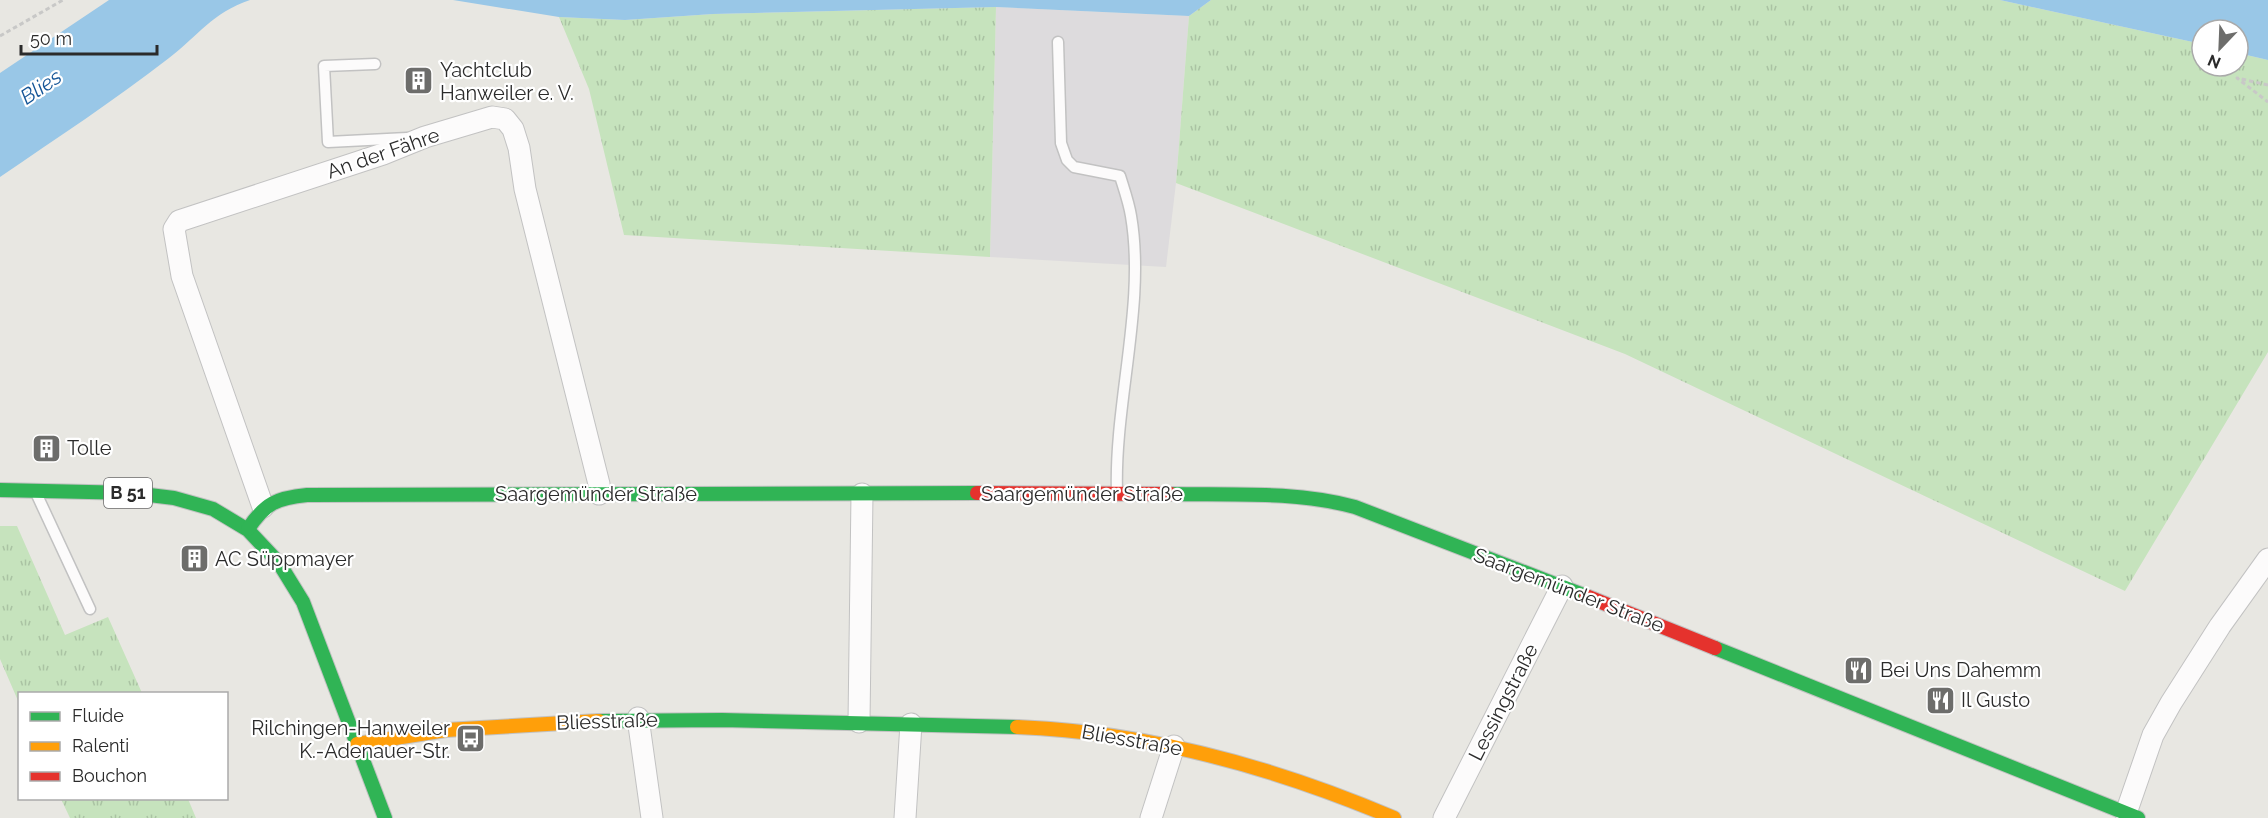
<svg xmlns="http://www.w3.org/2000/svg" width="2268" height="818" font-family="Raleway,sans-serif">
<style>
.industrial{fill:#dddbdd}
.grass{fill:url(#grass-tufts)}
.water{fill:#99c7e7}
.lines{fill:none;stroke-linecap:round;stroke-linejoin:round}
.lane-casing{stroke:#c2c2c2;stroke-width:13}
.street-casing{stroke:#c2c2c2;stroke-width:23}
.fast-casing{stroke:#c2c2c2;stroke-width:16}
.slow-casing{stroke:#c2c2c2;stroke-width:16}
.jam-casing{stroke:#c2c2c2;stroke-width:16}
.path{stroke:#c8c8c7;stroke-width:3;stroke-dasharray:4.5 3;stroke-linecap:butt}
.lane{stroke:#fcfbfb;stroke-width:10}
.street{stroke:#fcfbfb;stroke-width:21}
.fast{stroke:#30b455;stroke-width:14}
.slow{stroke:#ff9f0a;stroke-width:14}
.jam{stroke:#e5322d;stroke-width:14}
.labels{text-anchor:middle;stroke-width:4.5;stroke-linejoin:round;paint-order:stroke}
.shield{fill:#fff;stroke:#6b6b6b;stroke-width:1.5}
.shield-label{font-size:18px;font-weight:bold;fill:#2b2b2b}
.poi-label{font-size:20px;fill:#2b2b2b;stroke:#fff;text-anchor:start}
.street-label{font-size:20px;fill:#2b2b2b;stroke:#fff}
.water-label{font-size:21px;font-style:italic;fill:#145597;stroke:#fff}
</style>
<defs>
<pattern id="grass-tufts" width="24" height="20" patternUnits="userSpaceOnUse" patternTransform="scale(1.5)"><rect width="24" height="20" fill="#c6e3bd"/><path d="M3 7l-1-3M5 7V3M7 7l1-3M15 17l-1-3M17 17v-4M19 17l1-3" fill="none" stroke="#aac3a3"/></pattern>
</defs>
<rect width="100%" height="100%" fill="#e8e7e2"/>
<polygon class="industrial" points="996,7 1189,16 1176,183 1166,267 990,257"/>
<g class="grass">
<polygon points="1211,0 2000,0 2202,44 2202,66 2238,66 2238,53 2268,60 2268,352 2125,591 1625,354 1176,183 1189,16"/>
<polygon points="996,7 990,257 624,235 589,89 559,17 625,20 713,14"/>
<polygon points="0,526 17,526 65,635 108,617 142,693 20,694 19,703 0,659"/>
<polygon points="61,799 188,799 196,818 70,818"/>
</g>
<g class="water">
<path d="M 109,0 L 250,0 C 212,13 199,35 169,58 C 115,100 57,138 0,177 L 0,73 Z"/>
<polygon points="453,0 1211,0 1189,16 996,7 713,14 625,20 559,17"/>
<polygon points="2000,0 2268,0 2268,60 2238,53 2238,30 2202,30 2202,44"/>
</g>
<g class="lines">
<defs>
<g id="lane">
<path d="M 1058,42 L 1061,143 L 1067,160 L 1074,167 L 1120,176 C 1124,189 1129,203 1131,216 C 1146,304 1114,403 1117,492"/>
<polyline points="375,64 324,66 328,142 407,138"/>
<polyline points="37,495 90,609"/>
</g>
<g id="street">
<polyline points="263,507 182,276 174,229 179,221 383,154 425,137 492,117 505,119 513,129 519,148 525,189 599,484 599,494"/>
<polyline points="638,718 652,818"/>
<polyline points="859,722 862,494"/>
<polyline points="2126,813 2153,735 2171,703 2220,626 2268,559"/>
<polyline points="905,818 911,724"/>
<polyline points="1151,818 1174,746"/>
<polyline points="1444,818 1562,586"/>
</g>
<g id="fast">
<polyline points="0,490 133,493 174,498 213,509 248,530 279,563 303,602 385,818"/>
<path d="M 1171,494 C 1232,495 1296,491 1355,507 L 1586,596"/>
<path d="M 248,529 C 265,503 277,498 307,495 L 977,493"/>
<polyline points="1715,648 2138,818"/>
<polyline points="599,721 722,720 1017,727"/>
</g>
<g id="slow">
<path d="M 1017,727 C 1148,732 1274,767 1394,818"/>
<polyline points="357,744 446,730 599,721"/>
</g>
<g id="jam">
<polyline points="977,493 1171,494"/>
<polyline points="1586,596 1715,648"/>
</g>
</defs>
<use href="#lane" class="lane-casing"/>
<use href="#street" class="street-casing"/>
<use href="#fast" class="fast-casing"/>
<use href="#slow" class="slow-casing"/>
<use href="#jam" class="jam-casing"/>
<g class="path">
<polyline points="0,36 63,0"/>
<polyline points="2268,85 2237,78 2268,102"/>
</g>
<use href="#lane" class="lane"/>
<use href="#street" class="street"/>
<use href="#fast" class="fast"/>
<use href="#slow" class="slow"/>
<use href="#jam" class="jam"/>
</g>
<defs>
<symbol id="building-square" viewBox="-11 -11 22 22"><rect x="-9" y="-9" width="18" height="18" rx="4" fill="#6d6d6b" stroke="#fff"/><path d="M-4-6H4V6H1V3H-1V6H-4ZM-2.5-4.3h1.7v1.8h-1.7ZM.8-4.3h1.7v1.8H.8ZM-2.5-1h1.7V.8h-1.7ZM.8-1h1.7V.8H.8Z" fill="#fff"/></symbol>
<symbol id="restaurant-square" viewBox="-11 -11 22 22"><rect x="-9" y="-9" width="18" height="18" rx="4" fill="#6d6d6b" stroke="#fff"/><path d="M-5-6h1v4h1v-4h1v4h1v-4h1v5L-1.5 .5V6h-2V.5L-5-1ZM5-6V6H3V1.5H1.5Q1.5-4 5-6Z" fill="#fff"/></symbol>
<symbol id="bus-square" viewBox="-11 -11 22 22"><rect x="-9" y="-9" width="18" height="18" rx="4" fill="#6d6d6b" stroke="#fff"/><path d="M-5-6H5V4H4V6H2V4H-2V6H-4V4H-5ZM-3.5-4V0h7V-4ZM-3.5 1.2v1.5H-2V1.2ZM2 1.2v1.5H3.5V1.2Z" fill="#fff"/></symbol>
</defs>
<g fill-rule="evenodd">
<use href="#building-square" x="402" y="64" width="33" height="33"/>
<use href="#building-square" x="30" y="432" width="33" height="33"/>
<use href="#building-square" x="178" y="542" width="33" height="33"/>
<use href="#restaurant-square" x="1842" y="654" width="33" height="33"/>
<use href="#restaurant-square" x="1924" y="684" width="33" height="33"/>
<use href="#bus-square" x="454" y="722" width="33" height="33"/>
</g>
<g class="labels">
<rect class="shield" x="104" y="478" width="48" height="30" rx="4.5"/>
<g class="shield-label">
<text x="128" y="499">B 51</text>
</g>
<g class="poi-label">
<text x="440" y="77">Yachtclub<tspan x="440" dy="23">Hanweiler e. V.</tspan></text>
<text x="67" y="455">Tolle</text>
<text x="215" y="566">AC Süppmayer</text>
<text x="1880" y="677">Bei Uns Dahemm</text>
<text x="1961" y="707">Il Gusto</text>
<text x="450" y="735" text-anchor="end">Rilchingen-Hanweiler<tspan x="450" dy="23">K.-Adenauer-Str.</tspan></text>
</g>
<g class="street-label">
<text transform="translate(383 153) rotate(-19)" y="7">An der Fähre</text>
<text x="596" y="501">Saargemünder Straße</text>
<text x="1082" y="501">Saargemünder Straße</text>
<text transform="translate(1569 590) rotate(21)" y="7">Saargemünder Straße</text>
<text transform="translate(1503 702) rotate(-63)" y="7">Lessingstraße</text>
<text transform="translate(607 721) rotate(-2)" y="7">Bliesstraße</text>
<text transform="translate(1132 740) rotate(10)" y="7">Bliesstraße</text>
</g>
<g class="water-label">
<text transform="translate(41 87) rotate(-34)" y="7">Blies</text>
</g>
</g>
<rect x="18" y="692" width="210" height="108" fill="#ffffff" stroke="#aaaaaa" stroke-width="1.5"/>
<rect x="30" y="712" width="30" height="9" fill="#30b455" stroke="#aaaaaa" stroke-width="1.5"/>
<text x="72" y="722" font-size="18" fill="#2b2b2b">Fluide</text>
<rect x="30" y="742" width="30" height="9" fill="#ff9f0a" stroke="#aaaaaa" stroke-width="1.5"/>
<text x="72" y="752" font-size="18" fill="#2b2b2b">Ralenti</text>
<rect x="30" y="772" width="30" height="9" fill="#e5322d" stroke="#aaaaaa" stroke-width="1.5"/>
<text x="72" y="782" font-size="18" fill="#2b2b2b">Bouchon</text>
<g transform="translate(2220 48) rotate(203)"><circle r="28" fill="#ffffff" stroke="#aaaaaa" stroke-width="1.5"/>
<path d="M0-4.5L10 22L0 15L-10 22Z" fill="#6d6d6b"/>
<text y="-9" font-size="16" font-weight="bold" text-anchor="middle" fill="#2b2b2b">N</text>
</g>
<path d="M21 45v9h136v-9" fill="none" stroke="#2b2b2b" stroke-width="3"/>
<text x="30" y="45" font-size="18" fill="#2b2b2b" stroke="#ffffff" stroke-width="4.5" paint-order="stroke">50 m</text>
</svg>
